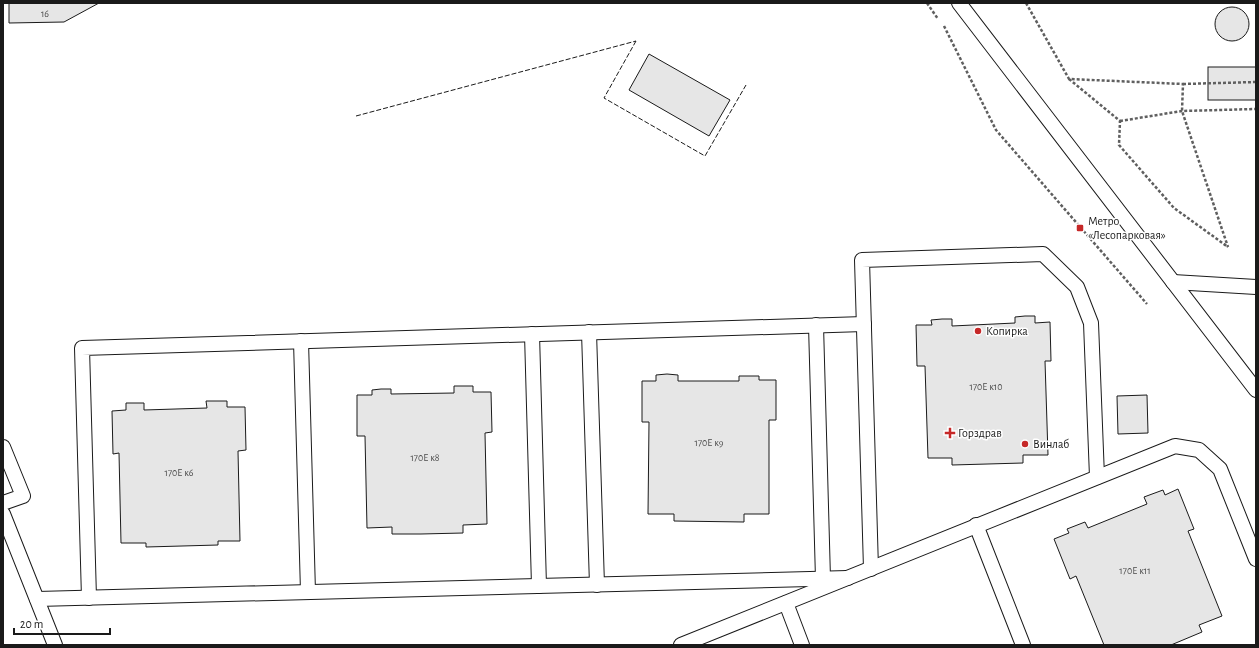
<svg xmlns="http://www.w3.org/2000/svg" width="1259" height="648" font-family="'Alegreya Sans',sans-serif">
<style>
.building{fill:#e6e6e6;stroke:#1a1a1a}
.lines{fill:none;stroke-linecap:round;stroke-linejoin:round}
.lane-casing{stroke:#1a1a1a;stroke-width:16}
.path{stroke:#5f5f5f;stroke-width:2.5;stroke-dasharray:3 2;stroke-linecap:butt}
.lane{stroke:#fff;stroke-width:14}
.fence{stroke:#1a1a1a;stroke-width:1;stroke-dasharray:5 2;stroke-linecap:butt}
.poi-dot{fill:#c62828;stroke:#fff;stroke-width:1.5}
.labels{text-anchor:middle;stroke-width:3;stroke-linejoin:round;paint-order:stroke}
.number-label{font-size:10px;fill:#4d4d4d}
.poi-label{font-size:12px;fill:#1a1a1a;stroke:#fff;text-anchor:start}
</style>
<rect width="100%" height="100%" fill="#fff"/>
<g class="building">
<polygon points="9,3 99,3 64,22 9,23"/>
<circle cx="1232" cy="24" r="17"/>
<polygon points="649,54 730,100 709,136 629,90"/>
<rect x="1208" y="67" width="48" height="33"/>
<polygon points="1025,316 1035,316 1035,323 1050,322 1051,361 1045,361 1048,455 1023,455 1023,463 952,465 952,458 928,458 925,366 917,366 916,325 932,325 931,320 942,319 952,319 952,326 1015,323 1015,317"/>
<polygon points="667,374 678,375 678,381 739,381 739,376 759,376 759,380 776,380 776,420 769,420 769,514 744,514 744,522 674,521 674,514 648,514 649,422 642,422 642,381 656,381 656,375"/>
<polygon points="454,386 473,386 473,392 491,392 492,432 485,433 487,524 463,525 463,533 421,534 392,534 392,527 367,528 365,436 357,436 357,395 372,395 372,390 381,389 391,389 391,394 454,393"/>
<polygon points="1147,395 1148,433 1118,434 1117,396"/>
<polygon points="206,401 227,401 227,407 245,407 246,450 238,451 240,541 218,541 218,545 146,547 146,543 121,543 119,453 113,454 112,411 126,410 126,403 144,403 144,410 207,408"/>
<polygon points="1178,489 1194,529 1188,531 1222,616 1199,625 1202,632 1171,645 1104,645 1076,576 1070,579 1054,539 1069,533 1067,529 1085,522 1088,528 1147,504 1144,497 1163,490 1165,495"/>
</g>
<g class="lines">
<defs>
<g id="lane">
<polyline points="959,3 1256,390"/>
<polyline points="1173,282 1256,287"/>
<polyline points="816,325 823,579"/>
<polyline points="589,332 597,585"/>
<polyline points="532,334 539,586"/>
<polyline points="301,341 308,592"/>
<polyline points="3,447 23,496 3,503"/>
<polyline points="3,514 55,645"/>
<polyline points="976,525 1023,645"/>
<polyline points="871,569 862,260 1043,254 1077,287 1091,323 1097,477"/>
<polyline points="89,598 82,348 864,324"/>
<polyline points="37,599 848,578"/>
<polyline points="786,603 802,645"/>
<polyline points="681,645 1175,446 1199,450 1220,469 1256,559"/>
</g>
</defs>
<use href="#lane" class="lane-casing"/>
<g class="path">
<polyline points="927,3 938,19"/>
<polyline points="1026,3 1069,79 1183,84 1182,111 1228,247"/>
<polyline points="944,26 996,130 1147,304"/>
<polyline points="1069,79 1120,121 1119,145 1174,208 1228,247"/>
<polyline points="1183,84 1256,82"/>
<polyline points="1120,121 1182,111 1256,109"/>
</g>
<use href="#lane" class="lane"/>
<g class="fence">
<polyline points="636,41 604,98 705,156 746,85"/>
<polyline points="356,116 636,41"/>
</g>
</g>
<g class="poi-dot">
<rect x="1076" y="224" width="8" height="8" rx="2"/>
<circle cx="978" cy="331" r="4"/>
<path d="M948 427h4v4h4v4h-4v4h-4v-4h-4v-4h4z"/>
<circle cx="1025" cy="444" r="4"/>
</g>
<g class="labels">
<g class="number-label">
<text x="45" y="17">16</text>
<text x="986" y="390">170Е к10</text>
<text x="709" y="446">170Е к9</text>
<text x="425" y="461">170Е к8</text>
<text x="179" y="476">170Е к6</text>
<text x="1135" y="574">170Е к11</text>
</g>
<g class="poi-label">
<text x="1088" y="225">Метро<tspan x="1088" dy="14">«Лесопарковая»</tspan></text>
<text x="986" y="335">Копирка</text>
<text x="958" y="437">Горздрав</text>
<text x="1033" y="448">Винлаб</text>
</g>
</g>
<rect width="1259" height="648" fill="none" stroke="#1a1a1a" stroke-width="8"/>
<path d="M14 628v6h96v-6" fill="none" stroke="#1a1a1a" stroke-width="2"/>
<text x="20" y="628" font-size="12" fill="#1a1a1a" stroke="#ffffff" stroke-width="3" paint-order="stroke">20 m</text>
</svg>
